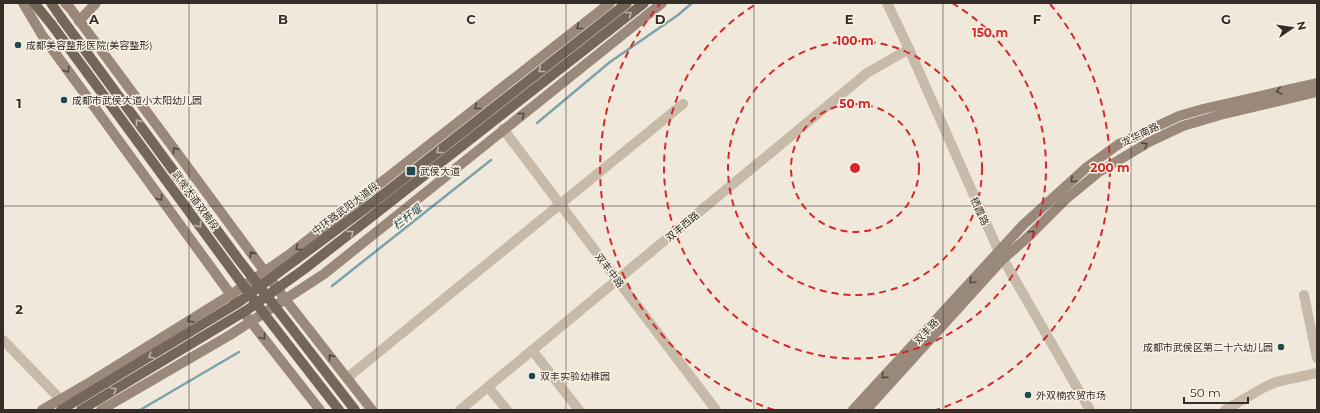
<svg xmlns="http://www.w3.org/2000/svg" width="1320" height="413" font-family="Montserrat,'Noto Sans SC',sans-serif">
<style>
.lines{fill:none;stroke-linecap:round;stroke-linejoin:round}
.stream{stroke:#7ca3aa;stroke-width:2.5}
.street{stroke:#c7baa8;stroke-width:10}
.secondary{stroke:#9a897a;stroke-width:10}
.primary{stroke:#75665a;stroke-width:10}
.primary-bridge{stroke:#75665a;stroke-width:10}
.oneway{stroke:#bdb3a8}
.oneway2{stroke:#534941}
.grid{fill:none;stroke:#342d28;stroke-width:1;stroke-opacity:0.55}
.ring{fill:none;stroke:#d62828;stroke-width:2;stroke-dasharray:7 5}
.poi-dot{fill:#214952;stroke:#f8f2e7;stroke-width:1.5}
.labels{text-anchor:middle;stroke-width:3;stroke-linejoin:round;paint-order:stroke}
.poi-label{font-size:10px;fill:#342d28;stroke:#f8f2e7;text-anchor:start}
.street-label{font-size:10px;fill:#342d28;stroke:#f8f2e7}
.water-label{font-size:11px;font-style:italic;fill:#214952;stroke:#f8f2e7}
.grid-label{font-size:13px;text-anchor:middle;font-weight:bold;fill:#342d28;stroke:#f8f2e7;stroke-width:3;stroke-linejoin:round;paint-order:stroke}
.centre{fill:#d62828;stroke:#f8f2e7;stroke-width:2}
.ring-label{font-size:12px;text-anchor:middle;font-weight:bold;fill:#d62828;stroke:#f8f2e7;stroke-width:3;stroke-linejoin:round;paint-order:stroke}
</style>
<rect width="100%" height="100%" fill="#f0e8db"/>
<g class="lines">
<g class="stream">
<polyline points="537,123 610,62 678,15 692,3"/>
<polyline points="332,286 491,160"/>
<polyline points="140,410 239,352"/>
</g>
<g class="street">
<polyline points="887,3 909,49 999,252 1090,410"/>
<polyline points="503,129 716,410"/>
<polyline points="1304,295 1317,358"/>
<polyline points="3,340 60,399"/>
<polyline points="532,350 579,410"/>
<polyline points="347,378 683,104"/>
<polyline points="488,387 507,410"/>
<polyline points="460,410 867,73 909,49"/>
<polyline points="1225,410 1263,388 1276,382 1317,373"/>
</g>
<g class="secondary">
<polyline points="23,3 42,35 234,299"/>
<polyline points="65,3 70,8 285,299 372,410"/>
<polyline points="79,21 96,3"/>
<polyline points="247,317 320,410"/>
<polyline points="42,410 92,381 232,294 290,254 610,3"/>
<polyline points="101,410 230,335 324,274 662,3"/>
<polyline points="853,410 1023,225 1087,167 1119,144 1179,116 1203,109 1317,83"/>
<polyline points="866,410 1003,259 1028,237 1066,199 1099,172 1149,142 1183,126 1220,115 1317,92"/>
</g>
<g class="primary">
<polyline points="34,3 52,25"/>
<polyline points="51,3 62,19"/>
</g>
<g class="primary-bridge">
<polyline points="62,19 239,260 355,410"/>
<polyline points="52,25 265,315 339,410"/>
<polyline points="61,410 239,302 375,201 627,3"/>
<polyline points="81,410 247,310 303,270 375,214 644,3"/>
</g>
</g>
<defs><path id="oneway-chevron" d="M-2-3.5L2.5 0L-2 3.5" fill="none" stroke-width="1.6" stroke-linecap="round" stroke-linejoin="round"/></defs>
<g class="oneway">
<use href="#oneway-chevron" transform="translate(629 14) rotate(-38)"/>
<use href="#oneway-chevron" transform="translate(541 70) rotate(142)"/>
<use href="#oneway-chevron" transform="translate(138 122) rotate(-126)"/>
<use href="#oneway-chevron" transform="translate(439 151) rotate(142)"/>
<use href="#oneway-chevron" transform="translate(199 225) rotate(54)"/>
<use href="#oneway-chevron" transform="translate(351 233) rotate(-37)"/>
<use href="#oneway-chevron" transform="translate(151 356) rotate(149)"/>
<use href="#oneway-chevron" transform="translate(114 390) rotate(-31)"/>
</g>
<g class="oneway2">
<use href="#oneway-chevron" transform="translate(579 27) rotate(142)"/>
<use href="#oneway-chevron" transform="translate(67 70) rotate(54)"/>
<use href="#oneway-chevron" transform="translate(1279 91) rotate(167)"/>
<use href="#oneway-chevron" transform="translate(477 107) rotate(142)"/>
<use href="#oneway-chevron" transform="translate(522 115) rotate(-39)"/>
<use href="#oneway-chevron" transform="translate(1145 145) rotate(-29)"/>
<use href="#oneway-chevron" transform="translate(175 150) rotate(-126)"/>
<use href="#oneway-chevron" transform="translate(1073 180) rotate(138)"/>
<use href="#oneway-chevron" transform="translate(160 198) rotate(54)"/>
<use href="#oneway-chevron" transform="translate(1032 233) rotate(-45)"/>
<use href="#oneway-chevron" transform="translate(298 248) rotate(142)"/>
<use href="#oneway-chevron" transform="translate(252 254) rotate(-126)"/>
<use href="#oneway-chevron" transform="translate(972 281) rotate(133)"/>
<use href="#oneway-chevron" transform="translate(190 320) rotate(148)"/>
<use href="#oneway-chevron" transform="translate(263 337) rotate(52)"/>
<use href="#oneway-chevron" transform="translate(331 357) rotate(-128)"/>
<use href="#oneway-chevron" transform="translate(884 376) rotate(133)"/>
</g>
<path class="grid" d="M 189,3 L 189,410M 377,3 L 377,410M 566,3 L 566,410M 754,3 L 754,410M 943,3 L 943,410M 1131,3 L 1131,410M 3,206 L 1317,206"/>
<g class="ring">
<circle cx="855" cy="168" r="64"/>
<circle cx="855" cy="168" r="127"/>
<path d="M952 3A191 191 0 1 1 758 3"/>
<path d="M774 410A255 255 0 0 1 660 4M1050 4A255 255 0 0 1 936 410"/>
</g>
<g class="poi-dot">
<circle cx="18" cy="45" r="4"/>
<circle cx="64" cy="100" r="4"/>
<rect x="406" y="166" width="10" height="10" rx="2"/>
<circle cx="1281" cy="347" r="4"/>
<circle cx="532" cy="376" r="4"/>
<circle cx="1028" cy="395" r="4"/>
</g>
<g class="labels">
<g class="poi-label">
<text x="26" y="49">成都美容整形医院(美容整形)</text>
<text x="72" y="104">成都市武侯大道小太阳幼儿园</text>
<text x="420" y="175">武侯大道</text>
<text x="1273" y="351" text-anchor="end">成都市武侯区第二十六幼儿园</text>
<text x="540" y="380">双丰实验幼稚园</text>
<text x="1036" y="399">外双楠农贸市场</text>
</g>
<g class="street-label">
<text transform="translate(1140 134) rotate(-26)" y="4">龙华南路</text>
<text transform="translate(196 200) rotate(54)" y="4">武侯大道双楠段</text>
<text transform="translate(345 208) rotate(-37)" y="4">中环路武阳大道段</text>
<text transform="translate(980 211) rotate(66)" y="4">栖霞路</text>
<text transform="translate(682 226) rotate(-40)" y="4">双丰西路</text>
<text transform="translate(610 270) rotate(53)" y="4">双丰中路</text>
<text transform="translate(926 331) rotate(-47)" y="4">双丰路</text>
</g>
<g class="water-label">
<text transform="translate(407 217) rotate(-38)" y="4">栏杆堰</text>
</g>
</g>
<g class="grid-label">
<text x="94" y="24">A</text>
<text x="283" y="24">B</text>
<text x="471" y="24">C</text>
<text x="660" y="24">D</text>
<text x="849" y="24">E</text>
<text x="1037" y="24">F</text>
<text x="1226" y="24">G</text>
<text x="19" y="108">1</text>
<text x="19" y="314">2</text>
</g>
<circle cx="855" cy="168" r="6" class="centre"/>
<g class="ring-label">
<text x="990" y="37">150 m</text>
<text x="855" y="45">100 m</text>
<text x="855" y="108">50 m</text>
<text x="1110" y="172">200 m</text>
</g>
<rect width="1320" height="413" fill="none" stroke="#342d28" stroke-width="8"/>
<g transform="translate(1292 28) rotate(77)" stroke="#f8f2e7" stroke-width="3" paint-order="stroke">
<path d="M0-3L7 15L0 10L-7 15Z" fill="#342d28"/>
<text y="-6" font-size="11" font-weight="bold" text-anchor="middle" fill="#342d28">N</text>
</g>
<path d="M1184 397v6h64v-6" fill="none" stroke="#342d28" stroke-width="2"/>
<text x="1190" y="397" font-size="12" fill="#342d28" stroke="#f8f2e7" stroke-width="3" paint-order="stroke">50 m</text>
</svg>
